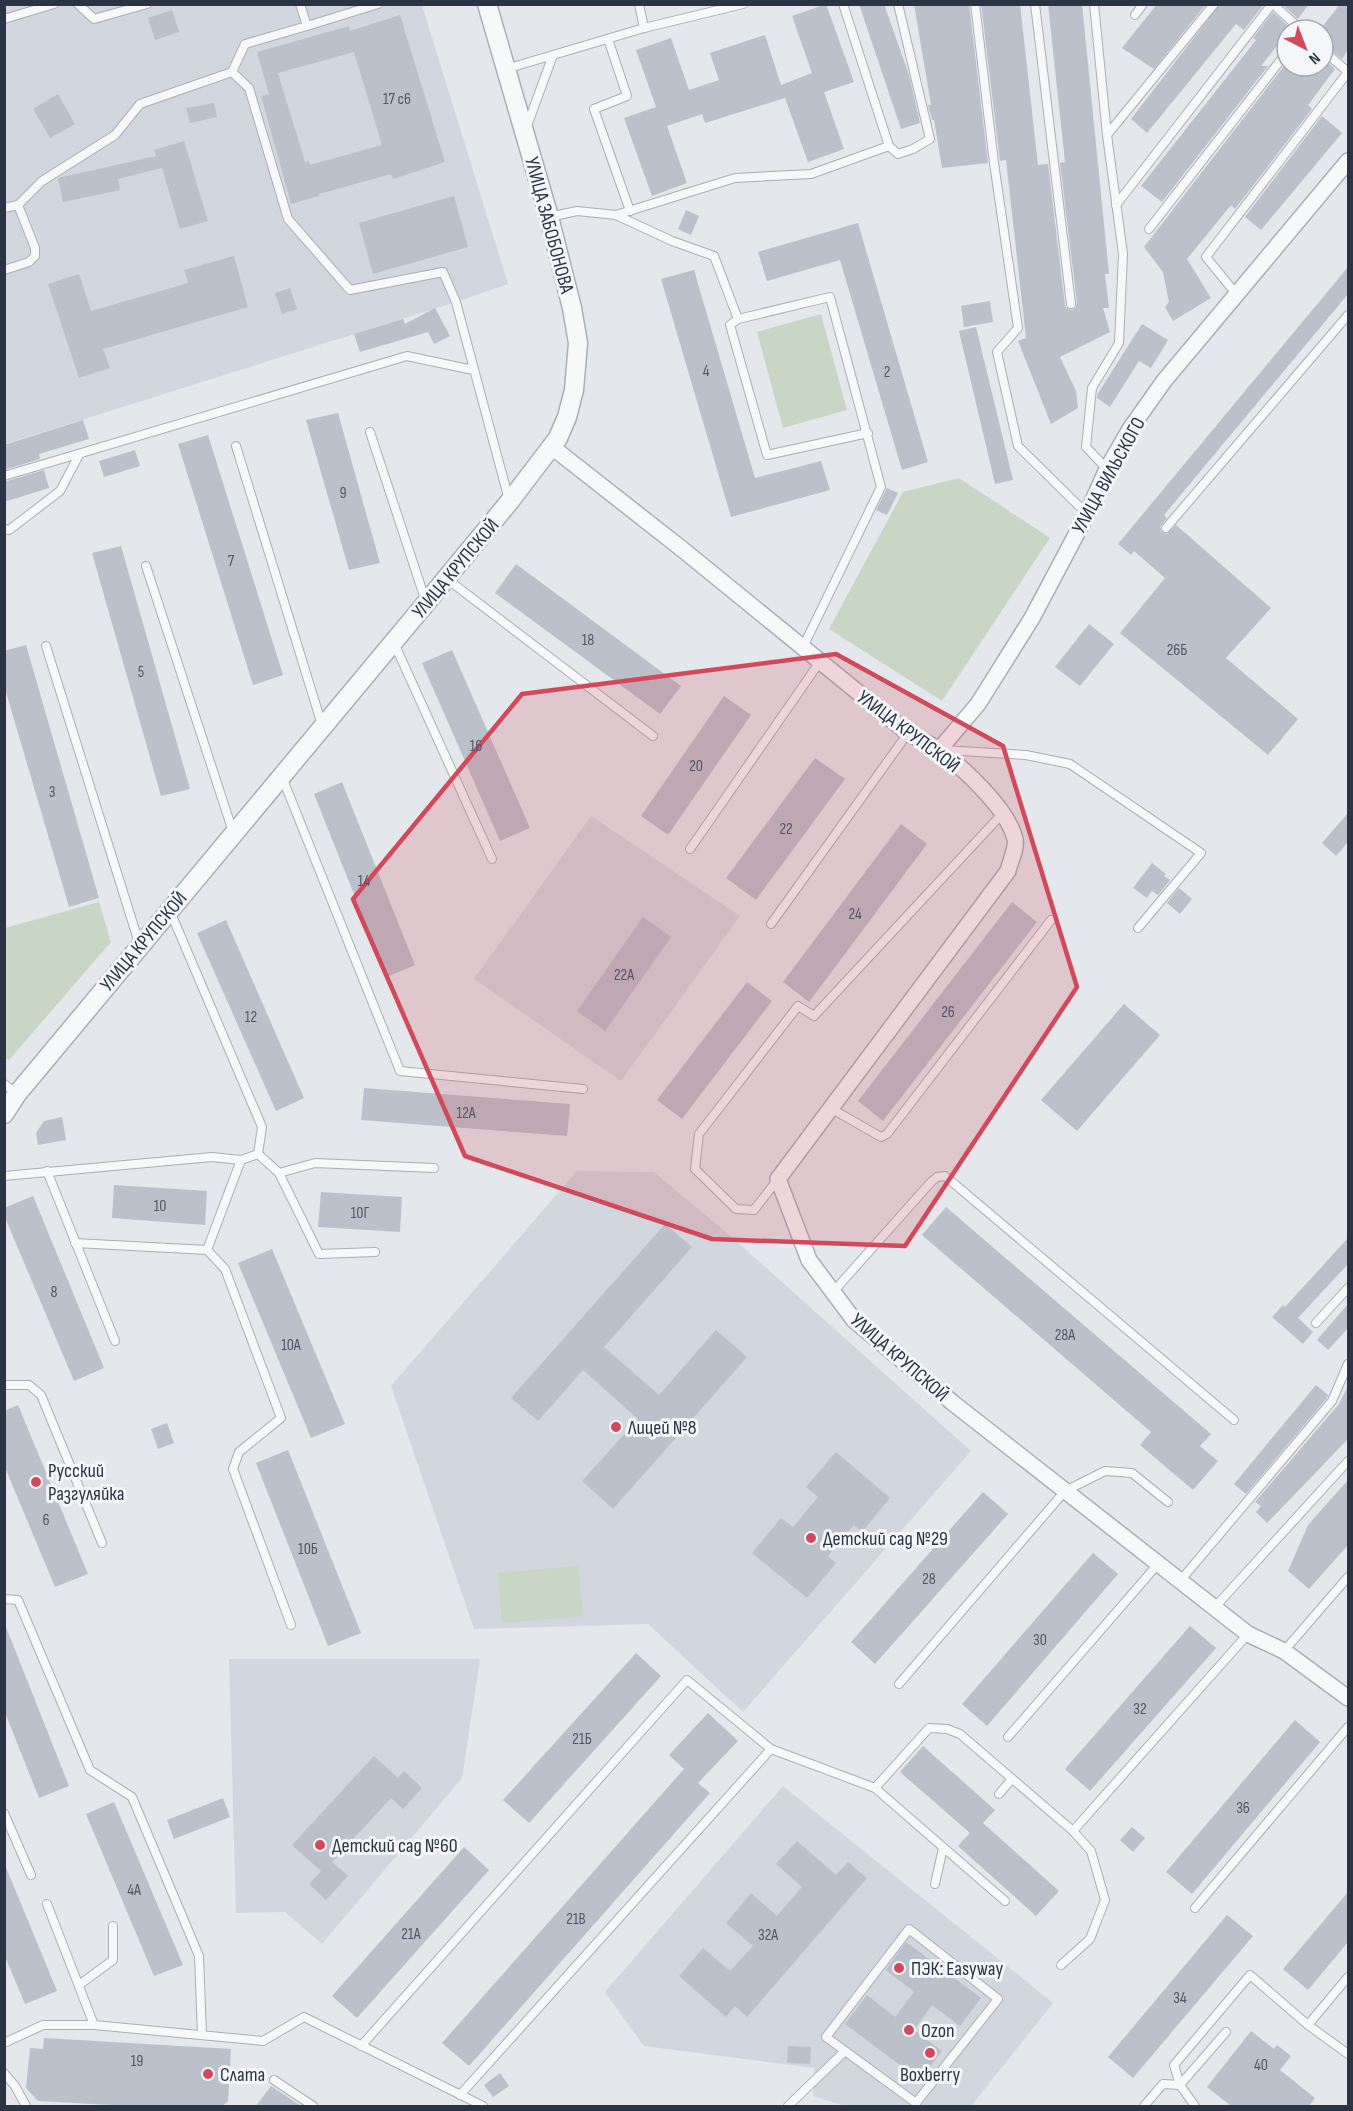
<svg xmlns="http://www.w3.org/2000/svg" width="1353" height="2111" font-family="'Sofia Sans Condensed',sans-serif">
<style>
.built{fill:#d2d6de}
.green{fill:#c9d6c5}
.building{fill:#bbc0ca;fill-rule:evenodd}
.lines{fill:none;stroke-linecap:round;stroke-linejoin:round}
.service-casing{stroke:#a9aeb7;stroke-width:10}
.minor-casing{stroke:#a9aeb7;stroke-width:18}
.tertiary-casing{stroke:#a9aeb7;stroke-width:21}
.service{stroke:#f7f8fa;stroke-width:8}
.minor{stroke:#f7f8fa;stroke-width:15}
.tertiary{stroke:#f7f8fa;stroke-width:18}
.marked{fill:#d1495b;fill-opacity:0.2;stroke:#d1495b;stroke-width:4.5;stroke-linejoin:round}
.poi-dot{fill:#d1495b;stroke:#f4f6f9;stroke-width:2}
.labels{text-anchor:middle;stroke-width:6;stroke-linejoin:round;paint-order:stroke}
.number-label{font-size:16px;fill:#4f5766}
.street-label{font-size:20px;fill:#2b3445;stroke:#f4f6f9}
.poi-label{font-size:20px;fill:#2b3445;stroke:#f4f6f9;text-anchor:start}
</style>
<rect width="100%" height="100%" fill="#e4e7ec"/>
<g class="built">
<polygon points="5,5 422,5 508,284 456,302 5,444"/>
<polygon points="591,816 740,916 621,1081 474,979"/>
<polygon points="577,1171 654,1172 726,1232 971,1451 743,1712 648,1624 474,1629 391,1386"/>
<polygon points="229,1659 480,1659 462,1778 322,1944 285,1912 236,1913"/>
<polygon points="783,1786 1053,2003 971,2106 845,2106 813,2096 814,2068 644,2046 605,1992"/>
</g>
<g class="green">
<polygon points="821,314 847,410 783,428 757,332"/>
<polygon points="959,478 1050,538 942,701 829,629 903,492"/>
<polygon points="99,902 111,942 9,1060 5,1058 5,928"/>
<polygon points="578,1566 583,1616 502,1623 498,1573"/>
</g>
<g class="building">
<polygon points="826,4 854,82 824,92 844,149 808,162 785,98 705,123 702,114 667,126 687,183 652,196 624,118 656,107 636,50 671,38 689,90 719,80 710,53 765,35 781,85 812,73 792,16"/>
<polygon points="859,4 884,4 909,75 920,123 901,129"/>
<polygon points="914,4 969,4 988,163 942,168 934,120 932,120 928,105 931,105"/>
<polygon points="981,4 1020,4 1038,165 1048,164 1065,305 1067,308 1071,310 1075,308 1077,303 1060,163 1065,162 1048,4 1082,4 1109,274 1105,274 1109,308 1103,308 1110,332 1060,357 1076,391 1078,408 1051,424 1018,341 1026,338 1006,160 1000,161"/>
<polygon points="1157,4 1206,4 1154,69 1122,48"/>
<polygon points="1220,4 1264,4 1244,30 1236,24 1147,133 1131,119"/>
<polygon points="1282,4 1309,4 1298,19"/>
<polygon points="1340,4 1348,4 1348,50 1342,59 1323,44 1323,26"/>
<polygon points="172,10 179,32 155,40 148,18"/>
<polygon points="1273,12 1290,28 1287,30 1287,33 1261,66 1268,66 1162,202 1141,186 1256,40 1253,38"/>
<path d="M 400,15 L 445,162 L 393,179 L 391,174 L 319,194 L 319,196 L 291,204 L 261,96 L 269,94 L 257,52 L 349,26 L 350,31 ZM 354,52 L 382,145 L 310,165 L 309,161 L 305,162 L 278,73 Z"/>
<polygon points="1323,58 1335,69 1308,105 1312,109 1235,209 1231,205 1187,259 1211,298 1173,321 1165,307 1169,302 1163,272 1144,247 1284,66 1323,66"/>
<polygon points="58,94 75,124 50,138 33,109"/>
<polygon points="214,103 217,117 190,123 186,108"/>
<polygon points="1322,116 1342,133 1261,230 1245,217"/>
<polygon points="184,141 208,221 180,229 162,168 118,179 120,190 63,202 58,178 156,156 154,150"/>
<polygon points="454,196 468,247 373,274 359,223"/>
<polygon points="686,210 699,216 691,235 678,229"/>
<polygon points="858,223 928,462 902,470 840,260 767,281 758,252"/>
<polygon points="234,256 248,307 103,349 110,368 79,378 48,284 79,274 91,311 188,283 184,270"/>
<polygon points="1348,267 1348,294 1164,515 1167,518 1160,527 1162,532 1167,534 1176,525 1271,608 1226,658 1298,719 1268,755 1120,633 1165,578 1134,551 1131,555 1118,544"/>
<polygon points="694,270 755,478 821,461 830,490 731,517 661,279"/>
<polygon points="290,288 297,309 282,314 275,293"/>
<polygon points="990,301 993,322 964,327 961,306"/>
<polygon points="435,308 450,336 434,344 428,332 360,352 354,334 403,319 405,324"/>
<polygon points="1142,324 1168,340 1151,368 1139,361 1110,407 1097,398 1097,395"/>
<polygon points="976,327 1013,480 995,484 959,331"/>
<polygon points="338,413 380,563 349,570 306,420"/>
<polygon points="83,420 89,439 39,454 40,459 4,470 4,445"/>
<polygon points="208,435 283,675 253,685 178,444"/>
<polygon points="135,450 140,466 104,477 99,461"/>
<polygon points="44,470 49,488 4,502 4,482"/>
<polygon points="887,488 898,493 887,515 876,510"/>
<polygon points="121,546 190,789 161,796 92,553"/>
<polygon points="516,564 681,686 660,714 495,593"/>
<polygon points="1089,624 1114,644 1080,686 1055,667"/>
<polygon points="26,645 99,898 69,907 4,685 4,651"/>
<polygon points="452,650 530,828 500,841 422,663"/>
<polygon points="724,696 751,715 668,835 641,816"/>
<polygon points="815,758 845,779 756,900 726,878"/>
<polygon points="342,782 415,965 387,977 314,794"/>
<polygon points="1348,813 1348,842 1336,856 1322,843"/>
<polygon points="901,824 927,844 809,1002 783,982"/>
<polygon points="1152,863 1166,874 1164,876 1170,880 1158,895 1152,891 1147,898 1133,888"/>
<polygon points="1179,888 1192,899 1180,914 1167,903"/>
<polygon points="1012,902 1037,922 883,1121 858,1101"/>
<polygon points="643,917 671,937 605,1031 577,1011"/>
<polygon points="226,920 304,1098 276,1111 197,933"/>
<polygon points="747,982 772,1001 682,1119 657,1100"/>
<polygon points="1124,1004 1160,1035 1077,1131 1041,1100"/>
<polygon points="364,1088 570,1104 567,1136 361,1120"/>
<polygon points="62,1117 66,1140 38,1145 36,1133 44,1121"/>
<polygon points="114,1185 207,1191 205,1225 112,1218"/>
<polygon points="321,1192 402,1197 400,1232 318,1227"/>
<polygon points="33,1196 104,1368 74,1381 4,1215 4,1208"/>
<polygon points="946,1207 1211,1434 1200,1446 1218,1461 1193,1490 1140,1445 1151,1432 922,1235"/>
<polygon points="665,1224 692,1247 604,1347 659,1395 716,1330 747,1357 613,1509 582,1481 638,1419 583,1370 538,1421 511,1398"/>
<polygon points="1348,1238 1348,1264 1298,1318 1313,1332 1303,1344 1272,1317 1283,1305 1285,1307"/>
<polygon points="272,1249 345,1424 311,1438 238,1263"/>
<polygon points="1348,1304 1348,1328 1328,1350 1317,1340"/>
<polygon points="1316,1385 1328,1395 1327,1398 1246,1494 1234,1484"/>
<polygon points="1348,1386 1348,1439 1267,1523 1256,1512 1261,1506 1255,1502 1339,1404"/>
<polygon points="18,1405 88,1574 55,1587 4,1465 4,1411"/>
<polygon points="167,1423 174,1443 158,1449 151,1429"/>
<polygon points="288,1450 361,1633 328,1646 256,1463"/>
<polygon points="836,1452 890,1498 862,1532 854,1525 828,1556 836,1563 807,1598 752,1553 781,1518 793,1527 818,1497 806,1487"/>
<polygon points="1348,1480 1348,1545 1309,1589 1288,1571 1308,1525"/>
<polygon points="983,1492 1008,1514 875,1664 851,1642"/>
<polygon points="1093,1553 1118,1574 987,1726 962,1704"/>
<polygon points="4,1622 69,1786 39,1798 4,1710"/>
<polygon points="1190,1626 1216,1648 1090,1791 1065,1769"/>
<polygon points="636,1653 661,1676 529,1823 503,1800"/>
<polygon points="708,1713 738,1741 698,1783 710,1793 469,2066 442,2043 684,1769 669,1755"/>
<polygon points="1295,1720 1320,1742 1192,1894 1166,1872"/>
<polygon points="923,1746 995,1810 983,1823 1059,1891 1036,1916 958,1846 970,1833 900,1772"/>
<polygon points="374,1756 398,1778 404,1771 422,1788 403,1809 391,1798 332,1862 348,1876 326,1900 309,1884 321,1871 292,1845"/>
<polygon points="223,1798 230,1817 174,1839 167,1820"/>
<polygon points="114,1802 183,1965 154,1976 86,1814"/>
<polygon points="1132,1827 1145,1838 1133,1852 1120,1840"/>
<polygon points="797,1841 836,1875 848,1862 867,1878 747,2017 735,2006 726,2017 679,1976 703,1948 730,1971 753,1946 726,1923 751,1893 777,1916 802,1887 776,1864"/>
<polygon points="464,1847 489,1870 357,2018 332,1996"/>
<polygon points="5,1865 57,1991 25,2004 4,1954"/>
<polygon points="1348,1892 1348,1942 1308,1990 1283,1969"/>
<polygon points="1227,1915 1253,1936 1133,2078 1108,2057"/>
<polygon points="906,1942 981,1998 960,2026 932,2005 914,2030 942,2051 920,2080 845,2024 867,1995 895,2017 914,1992 886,1970"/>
<polygon points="1251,2031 1274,2049 1277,2045 1291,2056 1280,2070 1315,2098 1309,2106 1231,2106 1207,2087"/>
<polygon points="44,2038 231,2049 228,2101 222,2106 129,2106 38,2101 26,2088 30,2048 43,2049"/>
<polygon points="788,2046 811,2047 810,2064 787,2063"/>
<polygon points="500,2073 509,2086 493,2097 484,2085"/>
<polygon points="271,2086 301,2106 256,2106"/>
</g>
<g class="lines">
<defs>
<g id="service">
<polyline points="78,4 94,19 147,4"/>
<polyline points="639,4 644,28"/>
<polyline points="843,4 889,146 898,154 913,149 930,139 898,4"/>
<polyline points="975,4 994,163 1018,328 997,352 1018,446 1087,514"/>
<polyline points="1035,4 1071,304"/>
<polyline points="1094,4 1107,135 1123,254 1119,343 1092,388 1086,447 1107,469"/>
<polyline points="1273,4 1301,30"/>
<polyline points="1135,15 1143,4"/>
<polyline points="4,19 54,4"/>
<polyline points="307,26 378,4"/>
<polyline points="608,39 627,96 594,109 630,211"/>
<polyline points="1323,50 1348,72"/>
<polyline points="506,69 644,28 743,4"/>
<polyline points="232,72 249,88 288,219 350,290 443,272 456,302 509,500"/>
<polyline points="527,126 553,55"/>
<polyline points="1107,135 1214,4"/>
<polyline points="1116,205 1272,4"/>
<polyline points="4,208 18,205 42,181 115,135 140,104 232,72 245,44 307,26 300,4"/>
<polyline points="616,215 735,178 811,174 889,146"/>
<polyline points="549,217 577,211 616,215 672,241 714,256 738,319"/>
<polyline points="1149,229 1287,52"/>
<polyline points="4,270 29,262 35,256 35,248 18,205"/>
<polyline points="1237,295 1206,257 1348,72"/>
<polyline points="370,432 426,602"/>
<polyline points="236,446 322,725"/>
<polyline points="4,476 407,356 473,370"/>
<polyline points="1166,528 1348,315"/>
<polyline points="4,529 9,530 60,491 79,455"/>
<polyline points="146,566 233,832"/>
<polyline points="447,579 653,736"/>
<polyline points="394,643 492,859"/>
<polyline points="46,646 139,943"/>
<polyline points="803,647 881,487 830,297 738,319 730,325 767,455 868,433"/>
<polyline points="944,750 1026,755 1070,764 1201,853 1138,928"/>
<polyline points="282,777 400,1071 583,1089"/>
<polyline points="690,849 819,663"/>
<polyline points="771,924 908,733"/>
<polyline points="4,1084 17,1094"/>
<polyline points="832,1109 881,1137 887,1134 1051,920"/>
<polyline points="258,1154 279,1173 319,1254 375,1252"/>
<polyline points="47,1171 115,1341"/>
<polyline points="279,1173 315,1163 434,1168"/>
<polyline points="4,1176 212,1157 241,1160 258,1154 262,1127 170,911"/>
<polyline points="778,1179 754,1210 736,1209 695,1169 699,1134 798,1006 814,1016 1002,814"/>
<polyline points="75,1243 207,1250 241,1160"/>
<polyline points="207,1250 225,1269 281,1418 239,1452 233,1469 291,1625"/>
<polyline points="833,1292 931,1182 937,1177 945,1176 1234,1420"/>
<polyline points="1316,1323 1348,1288"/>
<polyline points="4,1385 29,1385 41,1395 102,1543"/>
<polyline points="1180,1581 1332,1401 1348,1364"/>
<polyline points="4,1599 18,1600 90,1770 132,1797 199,1956 202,2035"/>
<polyline points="1215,1607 1348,1461"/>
<polyline points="1284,1651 1348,1577"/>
<polyline points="899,1684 1065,1491 1105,1471 1132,1473 1168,1502"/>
<polyline points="1008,1737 1158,1564"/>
<polyline points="875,1788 929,1728 947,1729 960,1734 1073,1831 1248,1634"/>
<polyline points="999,1794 1012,1779"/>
<polyline points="4,1813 31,1875"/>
<polyline points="935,1884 943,1848"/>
<polyline points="47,1904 94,2025"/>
<polyline points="1195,1908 1348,1727"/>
<polygon points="909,1929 998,1999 916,2103 826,2037"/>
<polyline points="1061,1965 1090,1939 1105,1900 1091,1851 1073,1831"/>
<polyline points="79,1985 113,1960 113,1926"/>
<polyline points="1308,2025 1348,1977"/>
<polyline points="4,2043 43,2025 94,2025 263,2041 304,2017 483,2106"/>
<polyline points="361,2046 687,1680 771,1749"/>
<polyline points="4,2073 15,2086 26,2106"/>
<polyline points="274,2080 313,2106"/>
<polyline points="1180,2085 1174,2065 1250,1975 1308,2025 1348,2054"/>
<polyline points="1180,2085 1226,2032"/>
<polyline points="460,2095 771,1749 875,1788 1005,1901"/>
<polyline points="788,2106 845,2051"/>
<polyline points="1144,2106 1163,2084 1180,2085 1195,2106"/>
</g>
<g id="minor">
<path d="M 552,447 L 682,549 L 908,733 C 918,739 931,744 941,751 C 965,770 1008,809 1015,839 C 1017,848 1010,862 1008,871 L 778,1179 L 809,1260 L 854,1320 L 953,1403 L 1248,1634 L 1284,1651 L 1348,1698"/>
<polyline points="939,750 978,704 1032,618 1087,514 1107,469 1130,429 1164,381 1348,161"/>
</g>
<polyline id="tertiary" points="4,1114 17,1094 426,603 510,501 558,438 567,417 574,390 578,343 572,308 549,217 487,4"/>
</defs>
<use href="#service" class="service-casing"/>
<use href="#minor" class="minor-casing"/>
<use href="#tertiary" class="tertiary-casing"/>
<use href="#service" class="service"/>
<use href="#minor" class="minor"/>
<use href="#tertiary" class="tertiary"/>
</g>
<path class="marked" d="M 836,654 L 1003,746 L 1077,987 L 905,1246 L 712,1239 L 465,1156 L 353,899 L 522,694 Z"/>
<g class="poi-dot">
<circle cx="616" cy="1427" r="6"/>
<circle cx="36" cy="1482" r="6"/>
<circle cx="811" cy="1538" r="6"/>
<circle cx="320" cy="1845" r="6"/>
<circle cx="899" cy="1968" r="6"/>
<circle cx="909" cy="2030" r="6"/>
<circle cx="930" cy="2053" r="6"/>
<circle cx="208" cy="2074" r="6"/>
</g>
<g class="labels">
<g class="number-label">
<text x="397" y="104">17 с6</text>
<text x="706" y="376">4</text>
<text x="887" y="377">2</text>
<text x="343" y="498">9</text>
<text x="231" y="566">7</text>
<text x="588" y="645">18</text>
<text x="1177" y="655">26Б</text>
<text x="141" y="677">5</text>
<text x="476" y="751">16</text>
<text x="696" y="771">20</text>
<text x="52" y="797">3</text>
<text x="786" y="834">22</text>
<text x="364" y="886">14</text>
<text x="855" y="919">24</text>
<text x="624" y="980">22А</text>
<text x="948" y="1017">26</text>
<text x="251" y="1022">12</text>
<text x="466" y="1118">12А</text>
<text x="160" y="1211">10</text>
<text x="360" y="1218">10Г</text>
<text x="54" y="1297">8</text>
<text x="1065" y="1340">28А</text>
<text x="291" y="1350">10А</text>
<text x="46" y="1525">6</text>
<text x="308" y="1554">10Б</text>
<text x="929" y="1584">28</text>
<text x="1040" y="1645">30</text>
<text x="1140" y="1714">32</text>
<text x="582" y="1744">21Б</text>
<text x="1243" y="1813">36</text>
<text x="134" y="1895">4А</text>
<text x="576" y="1924">21В</text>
<text x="411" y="1939">21А</text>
<text x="768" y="1940">32А</text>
<text x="1180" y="2003">34</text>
<text x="137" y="2066">19</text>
<text x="1261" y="2070">40</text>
</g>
<g class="street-label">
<text transform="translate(550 225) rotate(75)" y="7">УЛИЦА ЗАБОБОНОВА</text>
<text transform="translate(1108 475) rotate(-61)" y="7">УЛИЦА ВИЛЬСКОГО</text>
<text transform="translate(455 568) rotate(-50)" y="7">УЛИЦА КРУПСКОЙ</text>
<text transform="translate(909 731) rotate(37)" y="7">УЛИЦА КРУПСКОЙ</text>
<text transform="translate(143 941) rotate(-50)" y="7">УЛИЦА КРУПСКОЙ</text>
<text transform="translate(900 1357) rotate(41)" y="7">УЛИЦА КРУПСКОЙ</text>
</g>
<g class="poi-label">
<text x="628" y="1434">Лицей №8</text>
<text x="48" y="1477">Русский<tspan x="48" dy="23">Разгуляйка</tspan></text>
<text x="823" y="1545">Детский сад №29</text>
<text x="332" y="1852">Детский сад №60</text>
<text x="911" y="1975">ПЭК: Easyway</text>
<text x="921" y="2037">Ozon</text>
<text x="220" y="2081">Слата</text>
<text x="930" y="2081" text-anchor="middle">Boxberry</text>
</g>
</g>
<rect width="1353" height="2111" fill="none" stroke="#2b3445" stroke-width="12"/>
<g transform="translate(1305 48) rotate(138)"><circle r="28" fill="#f4f6f9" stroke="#a4a8b1" stroke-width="1.5"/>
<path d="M0-4.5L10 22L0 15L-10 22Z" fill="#d1495b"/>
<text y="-9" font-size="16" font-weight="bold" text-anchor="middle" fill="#2b3445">N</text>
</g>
</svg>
